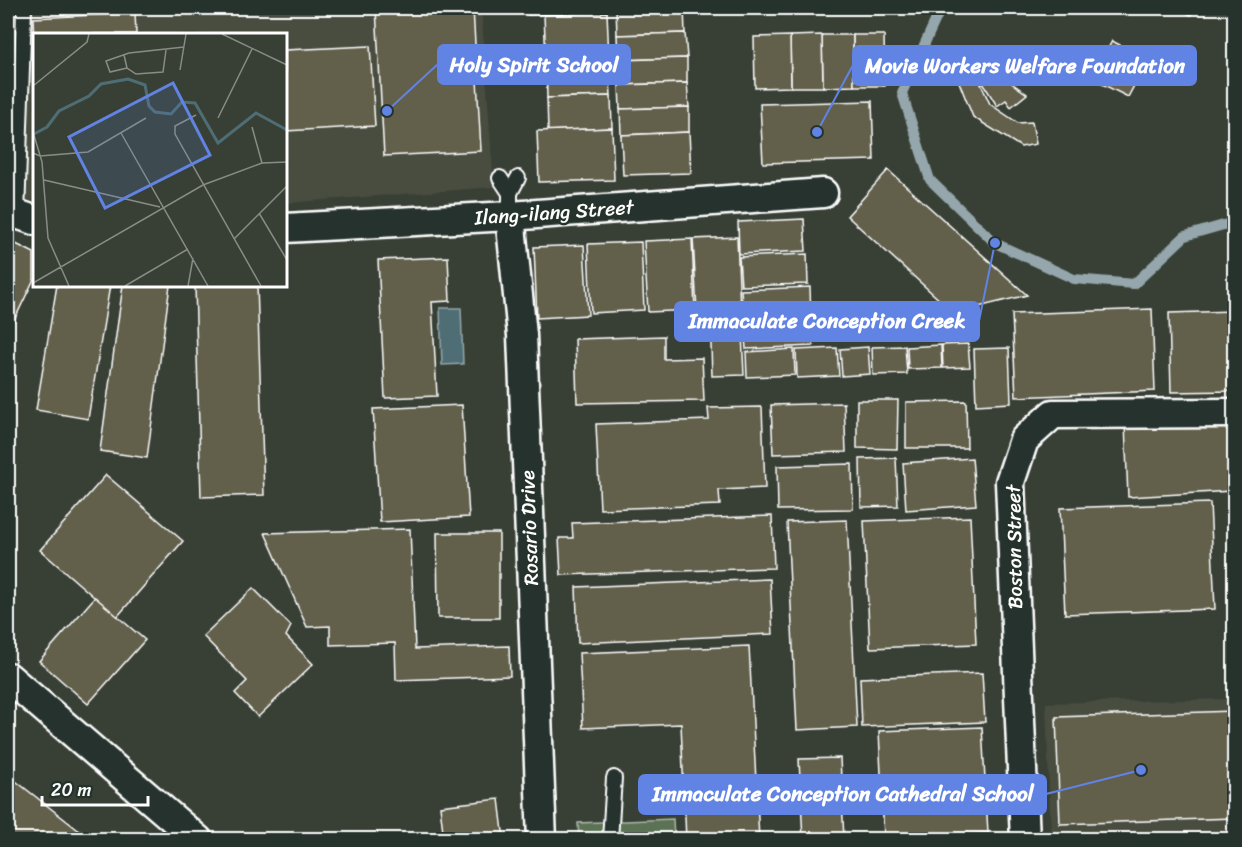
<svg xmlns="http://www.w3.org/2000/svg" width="1242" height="847" font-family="Sriracha,sans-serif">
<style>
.built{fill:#494d41}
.green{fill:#5c7255;stroke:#aeb8aa;stroke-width:1.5}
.water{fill:#4f6d75;stroke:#95a7ac;stroke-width:1.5}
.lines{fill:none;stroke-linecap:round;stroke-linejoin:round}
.stream{stroke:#95a7ac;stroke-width:10}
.building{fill:#625f4c;stroke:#fff;stroke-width:1.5}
.lane-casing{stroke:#fff;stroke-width:18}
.street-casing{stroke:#fff;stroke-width:33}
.lane{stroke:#26332d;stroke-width:14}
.street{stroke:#26332d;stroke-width:28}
.labels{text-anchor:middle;stroke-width:5;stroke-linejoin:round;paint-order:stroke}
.street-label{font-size:20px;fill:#fff;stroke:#26332d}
.inset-river{fill:none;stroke:#4f6d75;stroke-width:3}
.inset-road{fill:none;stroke:#888c86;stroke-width:1.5}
.view{fill:#6183e4;fill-opacity:0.15;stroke:#6183e4;stroke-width:3}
.inset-edge{fill:none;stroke:#fff;stroke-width:3}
.leader{fill:none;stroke:#6183e4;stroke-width:2}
.callout-dot{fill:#6183e4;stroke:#26332d;stroke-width:2}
.callout{fill:#6183e4;stroke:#6183e4;stroke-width:2}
.callout-label{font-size:21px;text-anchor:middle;font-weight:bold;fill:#fff}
</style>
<rect width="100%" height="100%" fill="#384036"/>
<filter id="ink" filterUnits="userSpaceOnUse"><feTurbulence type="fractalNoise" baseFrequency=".0167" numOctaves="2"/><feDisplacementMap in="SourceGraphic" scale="12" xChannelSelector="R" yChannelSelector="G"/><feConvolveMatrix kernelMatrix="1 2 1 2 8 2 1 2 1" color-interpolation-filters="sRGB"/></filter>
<g filter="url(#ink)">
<g class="built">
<polygon points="18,8 481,8 494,187 285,203 285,34 34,34 34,201 11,195"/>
<polygon points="1234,699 1234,839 1051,838 1046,703"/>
</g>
<polygon class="green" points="673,819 674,839 579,839 578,823"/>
<polygon class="water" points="440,308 461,308 463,364 442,365"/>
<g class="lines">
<polyline class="stream" points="941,8 902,93 930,180 995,243 1074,279 1134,284 1185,236 1234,222"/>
</g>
<g class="building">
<polygon points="376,8 473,8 481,151 384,156"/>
<polygon points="528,8 607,8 607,12 528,15"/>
<polygon points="616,8 684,8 685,33 617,35"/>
<polygon points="1176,8 1194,8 1191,15"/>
<polygon points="607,12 609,59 546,61 544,15"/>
<polygon points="135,13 136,34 34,34 34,44 33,18"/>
<polygon points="685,33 687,58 618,60 617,35"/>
<polygon points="822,35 853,35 854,86 823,87"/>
<polygon points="822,35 823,87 791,87 790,36"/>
<polygon points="853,35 884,35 885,86 854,86"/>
<polygon points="790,36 791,87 755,88 754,37"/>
<polygon points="1112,41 1148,59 1128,97 1092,79"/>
<polygon points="370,46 375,126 285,131 285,50"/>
<polygon points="987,55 992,69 1027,94 1011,107 1006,100 997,106 983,83 981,84 990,104 1018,123 1032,122 1036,144 1021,147 973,117 953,67"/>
<polygon points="687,58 687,83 619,85 618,60"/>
<polygon points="609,59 611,96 547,98 546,61"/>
<polygon points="687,83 689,107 620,109 619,85"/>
<polygon points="611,96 612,128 548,131 547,98"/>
<polygon points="872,101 874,160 763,163 760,104"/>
<polygon points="689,107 689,132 621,135 620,109"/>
<polygon points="612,128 614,180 539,182 537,131"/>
<polygon points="689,132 691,173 623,175 621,135"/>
<polygon points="888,170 1027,295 954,313 847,216"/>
<polygon points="804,219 806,251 739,254 738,222"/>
<polygon points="737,237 740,309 697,311 693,239"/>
<polygon points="692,239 695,310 648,312 644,241"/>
<polygon points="8,240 34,253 34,279 8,333"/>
<polygon points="641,242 644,310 591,313 588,244"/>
<polygon points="584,245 588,315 537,318 534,247"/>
<polygon points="807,254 808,284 741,286 739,257"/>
<polygon points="448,257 450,301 432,302 437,396 385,398 378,260"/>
<polygon points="57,285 110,285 88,419 36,410"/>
<polygon points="123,285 170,285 147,458 100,451"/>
<polygon points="195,285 257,285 264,495 201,497"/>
<polygon points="810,287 811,319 743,322 741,290"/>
<polygon points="1152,309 1155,391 1016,397 1012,314"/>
<polygon points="1234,311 1234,391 1171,392 1169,313"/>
<polygon points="741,313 744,375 712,376 710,315"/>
<polygon points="812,322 813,346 746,349 744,325"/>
<polygon points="664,336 664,359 702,358 704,401 577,403 575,339"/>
<polygon points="968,344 970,367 943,368 942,345"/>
<polygon points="941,345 942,368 908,369 907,347"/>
<polygon points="905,346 907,374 873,375 872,347"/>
<polygon points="868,347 870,374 842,376 840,349"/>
<polygon points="837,348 839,376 797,378 796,350"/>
<polygon points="1009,348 1011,403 976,405 974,349"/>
<polygon points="794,349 795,375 747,377 746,352"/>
<polygon points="857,400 898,400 897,449 857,448"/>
<polygon points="966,401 967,448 906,448 906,402"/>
<polygon points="844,403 846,452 773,454 771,405"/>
<polygon points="462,405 469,517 380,522 373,409"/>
<polygon points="762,407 765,488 719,490 720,505 600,509 596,424 709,420 708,408"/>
<polygon points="1228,418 1232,491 1128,497 1125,424"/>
<polygon points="896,458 898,506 861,507 860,459"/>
<polygon points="972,458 976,505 906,510 903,463"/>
<polygon points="852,464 853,509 778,510 777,466"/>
<polygon points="106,475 183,541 117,617 40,550"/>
<polygon points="1210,503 1215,609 1065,614 1060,508"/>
<polygon points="772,516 774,568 561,575 559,538 573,538 572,523"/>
<polygon points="970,517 976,644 870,648 864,521"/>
<polygon points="847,520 857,727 797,730 787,522"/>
<polygon points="410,529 415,649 509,646 510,676 396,680 395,643 330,645 330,626 307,627 265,533"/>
<polygon points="437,533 499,533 499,618 438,618"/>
<polygon points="770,579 773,634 578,643 576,587"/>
<polygon points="253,588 291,626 286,636 313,664 258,717 235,693 247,681 203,636"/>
<polygon points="95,597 145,640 88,704 39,661"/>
<polygon points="749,646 759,839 686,840 681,724 583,728 579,653"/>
<polygon points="982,673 985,722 862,727 860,678"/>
<polygon points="1234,711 1234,818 1060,824 1056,717"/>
<polygon points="982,727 988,833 884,838 879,731"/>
<polygon points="840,758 844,840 803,840 799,759"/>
<polygon points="8,775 91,840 8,840"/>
<polygon points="499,799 504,840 444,840 440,806"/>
</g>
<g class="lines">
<defs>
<g id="lane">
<polyline points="500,178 510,193"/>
<polyline points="17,215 24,8"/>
<polyline points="510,216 510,193 518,178"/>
<polyline points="610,840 614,778"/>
</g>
<g id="street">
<polyline points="8,211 34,220"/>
<polyline points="510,216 522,335 542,840"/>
<polyline points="285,228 510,216 823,193"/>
<polyline points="8,677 198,840"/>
<polyline points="1025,840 1010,482 1024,440 1053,414 1234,413"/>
</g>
</defs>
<use href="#lane" class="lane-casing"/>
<use href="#street" class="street-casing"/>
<use href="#lane" class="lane"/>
<use href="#street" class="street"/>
</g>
</g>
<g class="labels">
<g class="street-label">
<text transform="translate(554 212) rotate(-4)" y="7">Ilang-ilang Street</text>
<text transform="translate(529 528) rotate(-92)" y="7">Rosario Drive</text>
<text transform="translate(1014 547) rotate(-91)" y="7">Boston Street</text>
</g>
</g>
<g transform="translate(33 33)">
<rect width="254" height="254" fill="#384036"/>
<path class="inset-river" d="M 1,101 L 14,94 L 26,78 L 56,63 L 68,51 L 95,46 L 112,52 L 116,73 L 122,79 L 138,81 L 149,69 L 162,70 L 185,110 L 223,80 L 254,97"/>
<path class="inset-road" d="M 189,1 L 254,32M 91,22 L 94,35 L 103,41 L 130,39 L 133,17M 94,35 L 77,39 L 73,28 L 96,20 L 151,14M 147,37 L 153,1M 0,53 L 54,9 L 56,1M 163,82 L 142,93 L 142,101 L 228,253M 185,85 L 219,16M 219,94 L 229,130M 0,99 L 9,129 L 15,205 L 36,253M 88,100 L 175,253M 0,120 L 7,123 L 55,119 L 113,85M 11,147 L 127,174M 226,180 L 254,227M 201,206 L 254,153M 0,250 L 170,152 L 229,130 L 254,129M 92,253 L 155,216M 155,253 L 160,225"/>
<path class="view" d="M 140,50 L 177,122 L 72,175 L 36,104 Z"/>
<rect width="254" height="254" class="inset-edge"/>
</g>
<path class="leader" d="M387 111L438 64M817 132L853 65M995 243L979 321M1141 770L1046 794"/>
<g class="callout-dot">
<circle cx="387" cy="111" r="6"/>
<circle cx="817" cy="132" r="6"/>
<circle cx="995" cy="243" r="6"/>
<circle cx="1141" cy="770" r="6"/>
</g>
<g class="callout">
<rect x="438" y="45" width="192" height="39" rx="6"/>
<rect x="853" y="46" width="343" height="39" rx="6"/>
<rect x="675" y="302" width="304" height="39" rx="6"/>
<rect x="639" y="775" width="407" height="39" rx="6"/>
</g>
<g class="callout-label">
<text x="534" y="72">Holy Spirit School</text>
<text x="1025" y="73">Movie Workers Welfare Foundation</text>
<text x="827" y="328">Immaculate Conception Creek</text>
<text x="843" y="801">Immaculate Conception Cathedral School</text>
</g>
<rect width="1242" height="847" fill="none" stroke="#26332d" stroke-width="30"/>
<rect x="15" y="15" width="1212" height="817" fill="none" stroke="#fff" stroke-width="2" filter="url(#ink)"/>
<path d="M42 796v9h106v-9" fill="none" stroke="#ffffff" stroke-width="3"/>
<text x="51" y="796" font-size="18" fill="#ffffff" stroke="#26332d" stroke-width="4.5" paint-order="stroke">20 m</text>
</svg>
